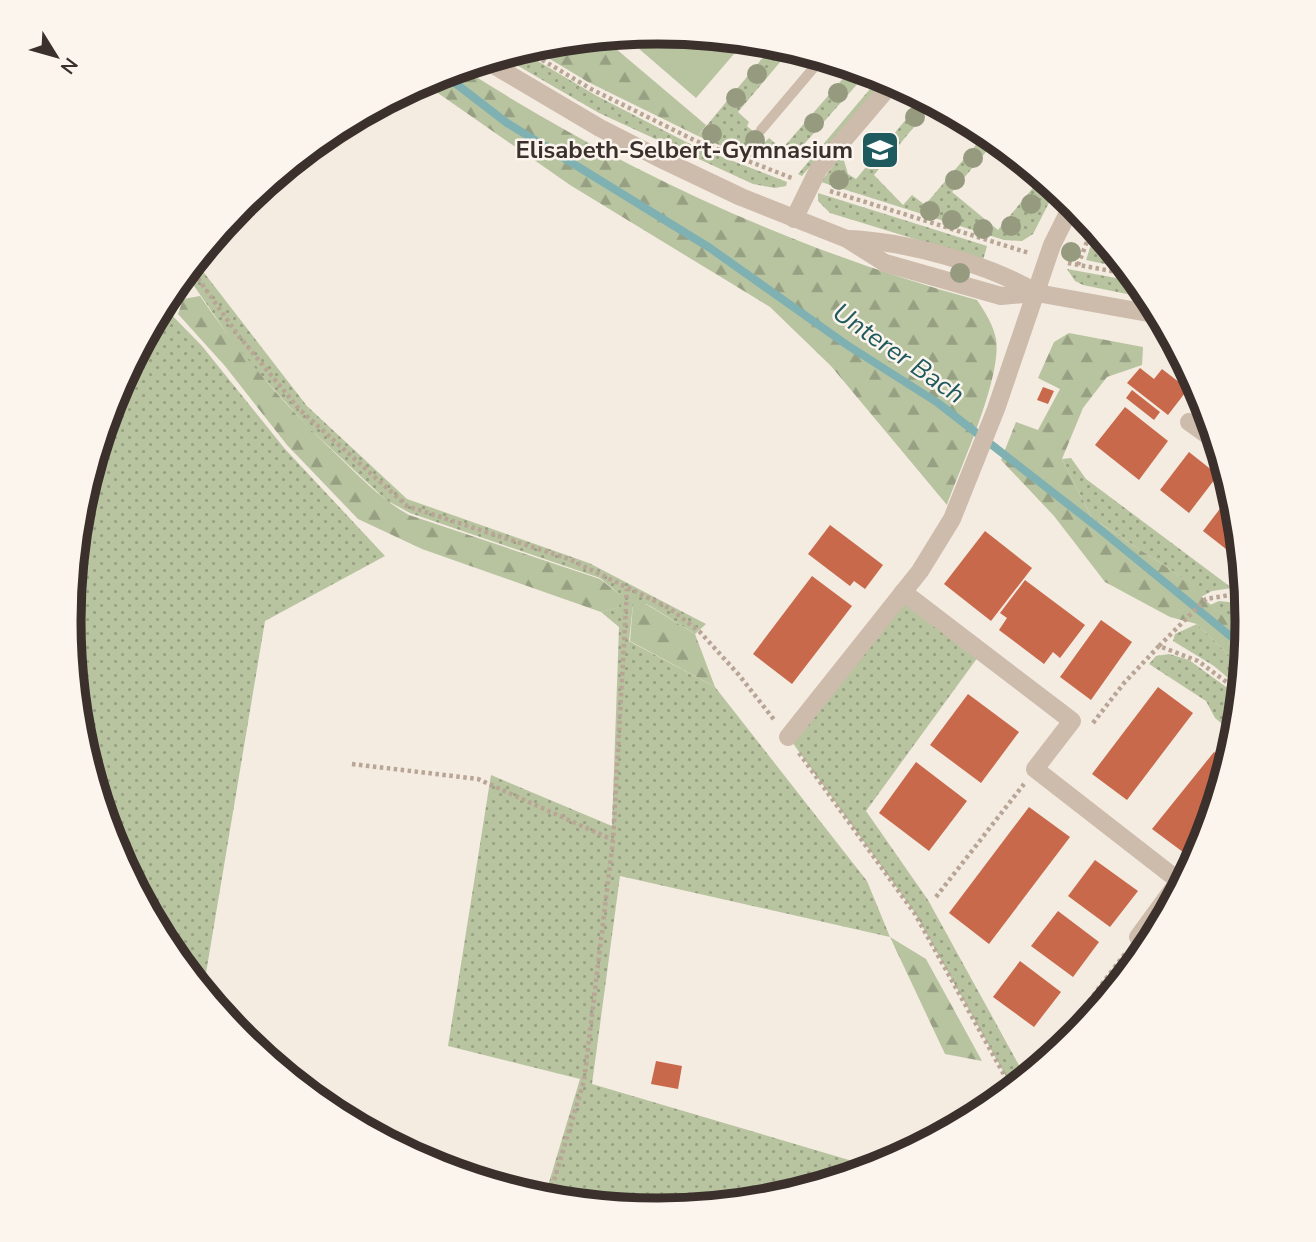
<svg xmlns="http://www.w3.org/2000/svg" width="1316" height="1242" font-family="'Nunito Sans',sans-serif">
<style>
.grass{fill:url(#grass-dots)}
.forest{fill:url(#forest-firs)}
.park{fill:#b8c4a0}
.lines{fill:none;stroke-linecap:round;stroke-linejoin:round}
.stream{stroke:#7fb0b2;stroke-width:8}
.building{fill:#c8694b}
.path{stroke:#b9a596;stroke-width:4.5;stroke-dasharray:3.5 3.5;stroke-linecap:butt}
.lane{stroke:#cdbbac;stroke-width:10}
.street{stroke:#cdbbac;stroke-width:18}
.tree{fill:#969b7f}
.labels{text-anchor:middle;stroke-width:5;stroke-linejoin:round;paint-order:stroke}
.poi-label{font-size:24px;font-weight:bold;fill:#3b302b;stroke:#fbf5ee;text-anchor:end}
.water-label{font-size:26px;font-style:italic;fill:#1f5a5e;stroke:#fbf5ee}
.rim{fill:none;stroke:#3b302b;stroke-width:9}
</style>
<defs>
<pattern id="grass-dots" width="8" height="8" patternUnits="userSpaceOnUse" patternTransform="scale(1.75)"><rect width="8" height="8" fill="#b8c4a0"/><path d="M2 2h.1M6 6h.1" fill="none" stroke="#97a083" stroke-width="1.8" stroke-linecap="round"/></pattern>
<pattern id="forest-firs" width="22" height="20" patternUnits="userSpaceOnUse" patternTransform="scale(1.75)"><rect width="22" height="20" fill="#b8c4a0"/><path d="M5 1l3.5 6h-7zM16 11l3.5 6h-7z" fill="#97a083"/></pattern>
</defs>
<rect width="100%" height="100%" fill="#f4ebe1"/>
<g class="grass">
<path d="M 775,43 L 792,48 L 738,112 L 749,122 L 747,126 L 765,142 L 769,138 L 782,149 L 853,67 L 868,72 L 798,151 C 767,173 730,148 698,136 Z"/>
<polygon points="519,50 597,96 694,146 787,182 786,186 775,188 753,184 599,113 501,56"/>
<polygon points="881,76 886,78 802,176 798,174"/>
<polygon points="924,98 934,103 874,175 903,205 912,195 925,205 987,132 996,140 952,192 998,230 1042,177 1056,189 1033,234 1022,241 1004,240 821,182 842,154 848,174 856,179"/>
<polygon points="818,193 987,246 983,260 830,213 818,201"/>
<polygon points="1096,230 1128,269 1086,260"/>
<polygon points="195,261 307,406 407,499 589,563 706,624 695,634 647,604 633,604 629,641 715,687 867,881 890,937 620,876 592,1084 876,1168 773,1199 658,1210 544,1199 580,1079 448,1046 491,775 612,826 619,627 601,612 619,607 619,594 600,578 410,513 386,500 308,427 240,352 185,273"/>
<polygon points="1067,269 1138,282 1151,299 1083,285 1075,281"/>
<path d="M 162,305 L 202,346 L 285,449 L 385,556 L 265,621 L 203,991 C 80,841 39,640 96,454 C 102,434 106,412 114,393 C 128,363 146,334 162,305 Z"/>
<polygon points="1071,458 1086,479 1232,588 1212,591 1201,597 1177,574 1092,518 1062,459"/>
<polygon points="904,601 978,657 866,811 928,900 1026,1078 1013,1089 915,913 792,742"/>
<polygon points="1219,601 1246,604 1246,637 1210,605"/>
<polygon points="1197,624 1243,669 1241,689 1214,666 1173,641 1175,634"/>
<polygon points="1169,654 1189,660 1240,697 1236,735 1215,718 1206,701 1149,664 1156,656"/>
</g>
<g class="forest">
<polygon points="602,37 706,125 698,136 588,82 530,47"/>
<path d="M 462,68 C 621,170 794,250 977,300 C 985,312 993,324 996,339 C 1002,378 961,466 947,505 L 831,366 L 770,307 L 570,185 L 422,82 Z"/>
<path d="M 200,296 C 241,355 287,408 339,457 C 362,479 382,500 409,515 L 600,579 L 619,594 L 620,607 L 601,612 L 422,549 L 358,519 L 287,445 L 225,366 L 178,314 L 183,299 Z"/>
<polygon points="1069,333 1143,347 1142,365 1107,377 1083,408 1062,459 1092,518 1177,574 1246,637 1243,669 1197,624 1170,617 1105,582 1054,516 1001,460 1016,422 1038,430 1060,389 1038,378 1054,342"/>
<polygon points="633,604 646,604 695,634 715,687 630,641"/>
<polygon points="890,937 926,959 982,1061 945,1054"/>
</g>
<polygon class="park" points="658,32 746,40 696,98 623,35"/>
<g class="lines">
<polyline class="stream" points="442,73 507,123 710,248 847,345 938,403 1096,526 1245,648"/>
</g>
<g class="building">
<polygon points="1140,368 1154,379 1162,369 1188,389 1168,415 1127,383"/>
<polygon points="1043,387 1054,391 1048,404 1037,400"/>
<polygon points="1132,390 1160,412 1154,420 1126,398"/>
<polygon points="1125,407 1168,441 1139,480 1095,445"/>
<polygon points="1189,452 1218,475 1189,513 1160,490"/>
<polygon points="1232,493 1236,506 1240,560 1203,531"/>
<polygon points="830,525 883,565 865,589 854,581 850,586 808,554"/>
<polygon points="985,531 1032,568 991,621 944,584"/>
<polygon points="812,576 852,606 792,684 753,654"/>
<polygon points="1025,580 1085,625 1060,658 1053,652 1044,664 999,630 1007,618 1000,613"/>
<polygon points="1101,620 1132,642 1091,700 1060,677"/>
<polygon points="1158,687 1193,713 1127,800 1092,774"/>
<polygon points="968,694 1019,732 981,783 930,745"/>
<polygon points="1214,752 1228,762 1214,808 1205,821 1209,824 1195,861 1152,829"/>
<polygon points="916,762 967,801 929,851 879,813"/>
<polygon points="1029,807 1070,837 989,944 949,913"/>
<polygon points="1095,860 1138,891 1110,927 1068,896"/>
<polygon points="1058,911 1099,942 1073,977 1031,946"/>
<polygon points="1020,961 1061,992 1034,1027 993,997"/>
<polygon points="656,1061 682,1066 678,1089 651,1084"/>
</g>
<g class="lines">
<g class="path">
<polyline points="524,49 591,89 696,141 792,178"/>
<polyline points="830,191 1029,253"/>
<polyline points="1068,263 1133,275"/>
<polyline points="1078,265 1093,226"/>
<polyline points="190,267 238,335 299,409 407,506 569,559 669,608 700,632 739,675 775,721"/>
<polyline points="159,311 196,276"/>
<polyline points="1159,646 1206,599 1236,594 1244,583"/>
<polyline points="1093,723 1124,683 1159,646 1198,661 1240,692"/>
<polyline points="799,753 915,914 1012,1089"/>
<polyline points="352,764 478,779 613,840"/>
<polyline points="936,897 1024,784"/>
<polyline points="1038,1068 1127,951"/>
<polyline points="548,1200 584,1081 613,840 627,589"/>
</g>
<polyline class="lane" points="761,130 822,58"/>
<g class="street">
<polyline points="485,60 600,128 659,158 741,197 847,239 885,263 1001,296 1037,293 1159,315"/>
<polyline points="794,219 818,170 893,82"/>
<path d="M 848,239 C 904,241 989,264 1037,293"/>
<polyline points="1189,422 1217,442"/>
<polyline points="903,592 1072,721 1035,769 1179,881 1138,937 1150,946"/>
<polyline points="788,737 920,571 952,519 996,409 1052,245 1073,203"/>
</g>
</g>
<g class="tree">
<circle cx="757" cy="74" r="10"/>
<circle cx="838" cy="93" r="10"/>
<circle cx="736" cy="98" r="10"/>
<circle cx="915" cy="117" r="10"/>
<circle cx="814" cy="123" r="10"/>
<circle cx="712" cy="134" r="10"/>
<circle cx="755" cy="140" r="10"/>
<circle cx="889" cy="148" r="10"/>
<circle cx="973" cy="158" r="10"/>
<circle cx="839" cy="180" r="10"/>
<circle cx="955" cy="180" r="10"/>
<circle cx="1031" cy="204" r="10"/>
<circle cx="930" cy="211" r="10"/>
<circle cx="952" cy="220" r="10"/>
<circle cx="1011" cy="226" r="10"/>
<circle cx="983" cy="229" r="10"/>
<circle cx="1071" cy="252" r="10"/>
<circle cx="960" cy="273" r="10"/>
</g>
<defs>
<symbol id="school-square" viewBox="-11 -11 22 22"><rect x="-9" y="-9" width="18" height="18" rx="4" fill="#1f5a5e" stroke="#fbf5ee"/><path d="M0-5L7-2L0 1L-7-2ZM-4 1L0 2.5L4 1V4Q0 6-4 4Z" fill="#fff"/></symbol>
</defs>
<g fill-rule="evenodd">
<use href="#school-square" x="858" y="128" width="44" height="44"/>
</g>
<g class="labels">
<g class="poi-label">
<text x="853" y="158">Elisabeth-Selbert-Gymnasium</text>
</g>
<g class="water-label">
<text transform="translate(899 353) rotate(35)" y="9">Unterer Bach</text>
</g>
</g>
<path d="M0 0H1316V1242H0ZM81 621a577 577 0 1 1 1154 0a577 577 0 1 1-1154 0Z" fill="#fbf5ee" fill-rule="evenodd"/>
<path class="rim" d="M81 621a577 577 0 1 1 1154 0a577 577 0 1 1-1154 0Z"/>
<g transform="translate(56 56) rotate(127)" stroke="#fbf5ee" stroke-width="5" paint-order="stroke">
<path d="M0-5L12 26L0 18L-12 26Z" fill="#3b302b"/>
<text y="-10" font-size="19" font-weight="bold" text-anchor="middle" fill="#3b302b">N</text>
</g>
</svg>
